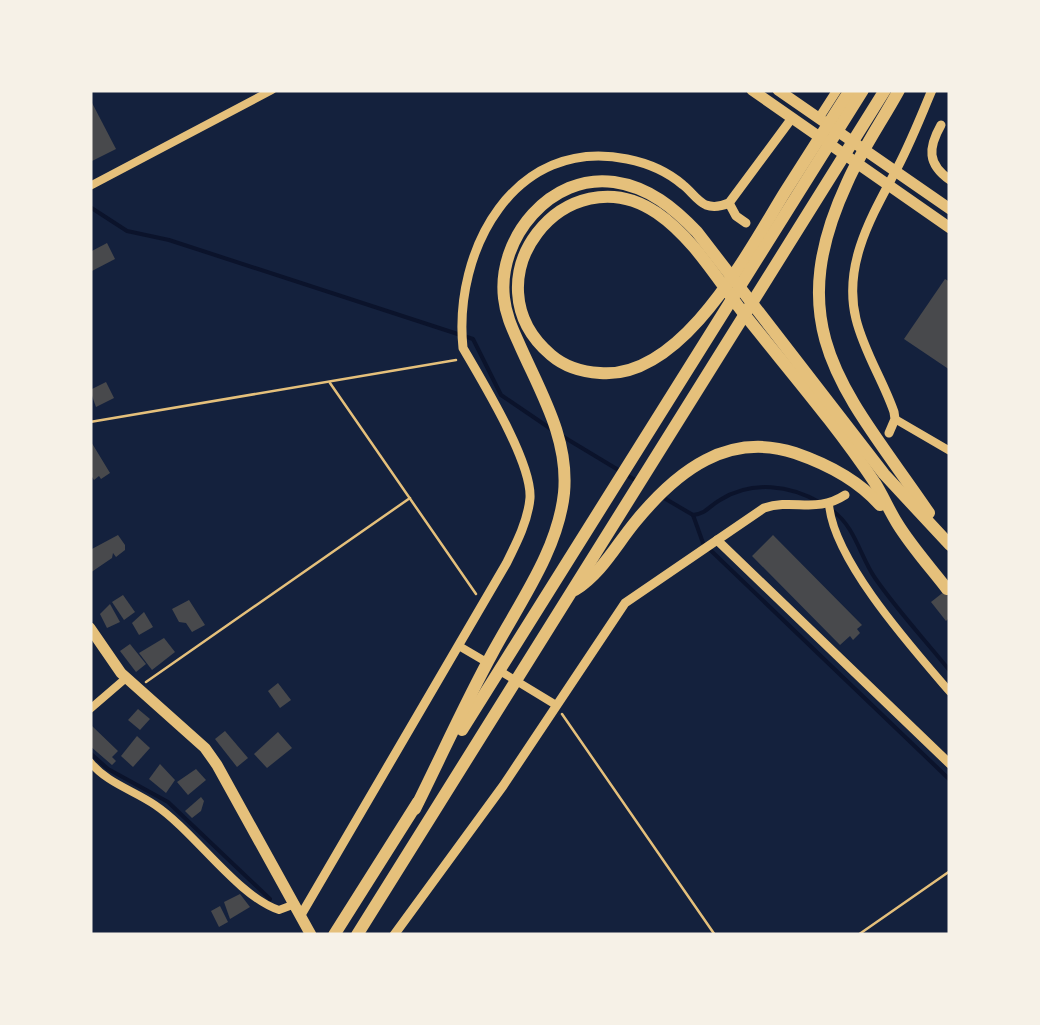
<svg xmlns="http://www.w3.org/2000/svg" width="1040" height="1025" font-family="'DM Sans',sans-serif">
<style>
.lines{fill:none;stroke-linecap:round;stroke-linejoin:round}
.stream{stroke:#0b132b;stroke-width:4}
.building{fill:#48494c}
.path{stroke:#e5c07b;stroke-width:2.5}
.minor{stroke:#e5c07b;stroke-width:8}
.tertiary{stroke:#e5c07b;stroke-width:9}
.primary{stroke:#e5c07b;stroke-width:11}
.trunk{stroke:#e5c07b;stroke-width:11}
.motorway{stroke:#e5c07b;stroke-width:12}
</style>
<rect width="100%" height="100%" fill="#14213d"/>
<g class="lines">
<g class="stream">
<polyline points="90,207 127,231 169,240 473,339 501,395 554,431"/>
<polyline points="562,436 635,480"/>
<polyline points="664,498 693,515 703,543 950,780"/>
<path d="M 833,511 C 855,527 860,556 875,578 C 897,610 925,640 950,671"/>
<path d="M 693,515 C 707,513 708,507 720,500 C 752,480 790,485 821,503"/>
<polyline points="90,753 108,769 168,802 270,899"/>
</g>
</g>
<g class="building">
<polygon points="90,99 116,149 90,162"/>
<polygon points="107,243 115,259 90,272 90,252"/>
<polygon points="945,279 950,282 950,370 904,339"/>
<polygon points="106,382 114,398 96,407 90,390"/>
<polygon points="90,440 110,473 101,479 99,476 94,480 90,474"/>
<polygon points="118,535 125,545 125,550 116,557 113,553 112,558 90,573 90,550"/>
<polygon points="773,535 862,625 857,629 860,633 853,640 850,636 840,645 752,556"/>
<polygon points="950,587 950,617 946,621 931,602"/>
<polygon points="123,595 135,612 124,620 112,602"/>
<polygon points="189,600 205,625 192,632 186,623 179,622 172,609"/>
<polygon points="110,604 120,622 107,628 100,614"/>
<polygon points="144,612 153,627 139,635 132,623"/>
<polygon points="164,638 175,652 152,670 139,653"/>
<polygon points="130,644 146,664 136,672 120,651"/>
<polygon points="278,683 291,700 280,708 268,691"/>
<polygon points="138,709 150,719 140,730 128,720"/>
<polygon points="92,726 118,751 112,757 116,761 112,765 90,746"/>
<polygon points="225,731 248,758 237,767 215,739"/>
<polygon points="278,732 292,748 267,768 254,754"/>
<polygon points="137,736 150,748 133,767 121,756"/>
<polygon points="160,764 175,780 166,793 149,779"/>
<polygon points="196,769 206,780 188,795 177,782"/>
<polygon points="201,797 204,801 201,811 192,818 185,811"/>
<polygon points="240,894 250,907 230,919 224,902"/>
<polygon points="220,906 228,922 219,927 211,911"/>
</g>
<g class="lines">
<g class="path">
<polyline points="330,383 476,594"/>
<polyline points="90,422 456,360"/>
<polyline points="146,682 410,498"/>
<polyline points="562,714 715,935"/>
<polyline points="858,935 950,871"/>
</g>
<g class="minor">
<polyline points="90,186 272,90"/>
<polyline points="895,419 950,451"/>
<path d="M 829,504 C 833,560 913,649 950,692"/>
<polyline points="459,646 488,663"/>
<polyline points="500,671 556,705"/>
<polyline points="90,709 126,678"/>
<path d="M 90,762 C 107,783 133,790 155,805 C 195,832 237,896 279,910 L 295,904"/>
</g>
<g class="tertiary">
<polyline points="819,118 837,90"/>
<path d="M 941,125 C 928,148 927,164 950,180"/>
<polyline points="729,203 736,216 746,223"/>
<path d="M 889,433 L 895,419 L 894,412 C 883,380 864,352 856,319 C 843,266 870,219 894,174 C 909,147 920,118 932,90"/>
<polyline points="717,540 950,764"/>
<path d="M 301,915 L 506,564 C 516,544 528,521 530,498 C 532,462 482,381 463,348 C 453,251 514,136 627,159 C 647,163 668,172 683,185 C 691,191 697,201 706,205 C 714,208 722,206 729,203 L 792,118"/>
<path d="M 394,935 L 503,786 L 625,603 L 764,508 C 794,498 816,514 845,495"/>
</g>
<polyline class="primary" points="90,628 121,673 205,748 217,765 311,935"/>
<g class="trunk">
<polyline points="752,90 950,228"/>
<polyline points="778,90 950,209"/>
</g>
<g class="motorway">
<path d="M 850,90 C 828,124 807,158 785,192 C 748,252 682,380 600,373 C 582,372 565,367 551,355 C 464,281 566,151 657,213 C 692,237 716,277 741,310 C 786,367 835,423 875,483 C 883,496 889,510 897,523 C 911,546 930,567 947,589"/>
<path d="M 899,90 C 882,121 861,151 847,183 C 778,332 848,394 929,513"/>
<path d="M 575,590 C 602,573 616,545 636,521 C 677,471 728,431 795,453 C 827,464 857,479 880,505"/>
<polyline points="462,730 863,90"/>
<path d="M 415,809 C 441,757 465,703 493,652 C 520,602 558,550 564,493 C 569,440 542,395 521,348 C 514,332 506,317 504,298 C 497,238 551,173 614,182 C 649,187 674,208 697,232 L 884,474 L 950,545"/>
<polyline points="334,935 418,802"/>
<polyline points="357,935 885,90"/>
</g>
</g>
<rect width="1040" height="1025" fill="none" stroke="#f6f1e7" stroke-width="185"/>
</svg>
